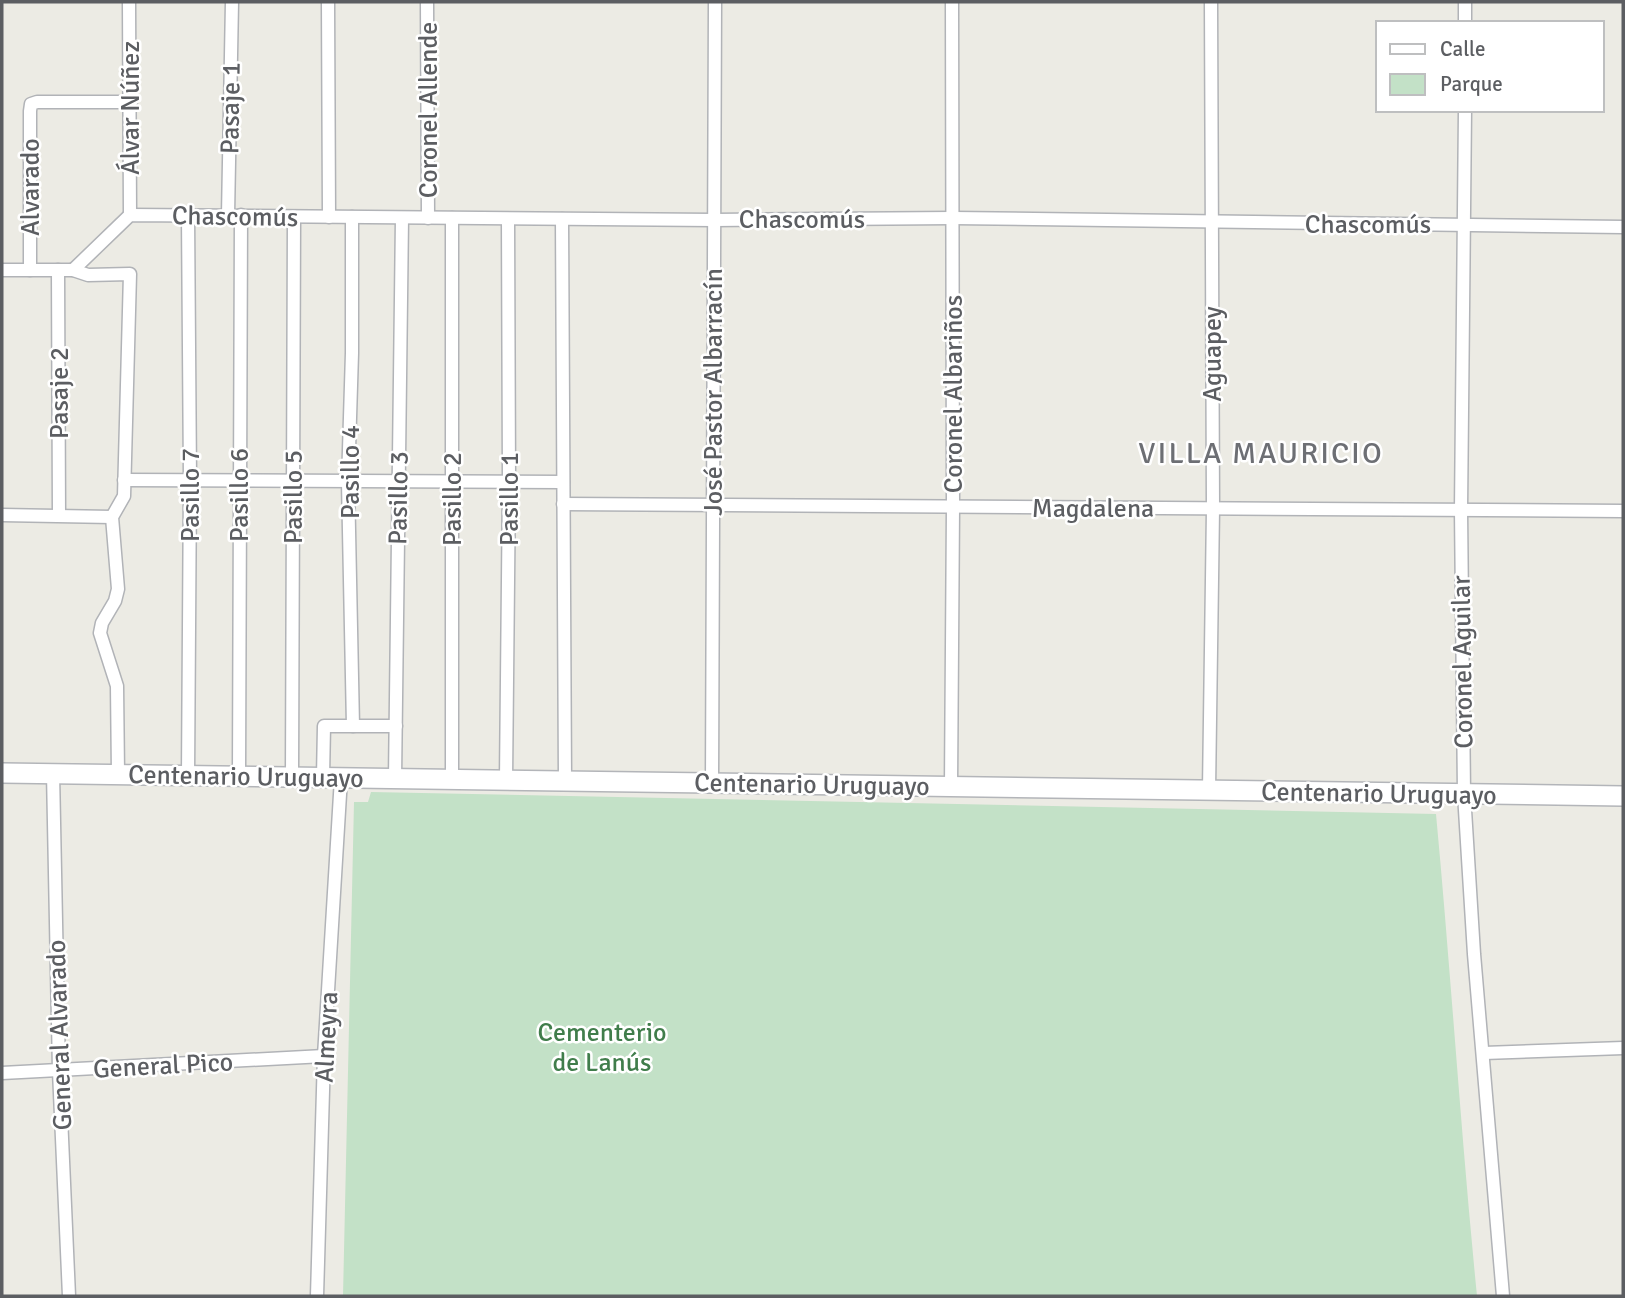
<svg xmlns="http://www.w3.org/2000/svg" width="1625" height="1298" font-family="Signika,sans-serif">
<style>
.green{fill:#c3e1c7}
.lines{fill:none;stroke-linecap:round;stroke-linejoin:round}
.street-casing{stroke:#b1b3b7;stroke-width:15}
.secondary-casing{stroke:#b3b5b9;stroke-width:22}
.street{stroke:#fff;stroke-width:12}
.secondary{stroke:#fff;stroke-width:19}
.labels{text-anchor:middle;stroke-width:5;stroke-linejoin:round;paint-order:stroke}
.street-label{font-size:26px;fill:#5c5e62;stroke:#fff}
.park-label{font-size:26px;fill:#407d4b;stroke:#fff}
.quarter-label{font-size:30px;letter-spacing:2px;fill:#6d6f74;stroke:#fff}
</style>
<rect width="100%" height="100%" fill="#ecebe4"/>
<path class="green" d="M 371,792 L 1436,814 C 1451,974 1461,1136 1477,1296 L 343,1296 L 354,802 L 368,802 Z"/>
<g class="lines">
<defs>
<g id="street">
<polyline points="129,2 130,215"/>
<polyline points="328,2 329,217"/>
<polyline points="427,2 428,218"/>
<polyline points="1465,2 1465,23"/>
<polyline points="1465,110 1461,510 1464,794 1474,954 1503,1296"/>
<polyline points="228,215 232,2"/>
<polyline points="352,217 352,353 348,482 353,726"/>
<polyline points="562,219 565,781"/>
<polyline points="2,270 73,270 88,275 130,274 124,496 112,517 118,589 115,601 102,623 100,633 117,686 118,774"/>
<polyline points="30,270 30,111 31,104 37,102 131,102"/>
<polyline points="58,270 59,515"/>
<polyline points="73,270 130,215 714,220 953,218 1623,227"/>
<polyline points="124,480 563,482"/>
<polyline points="563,504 1623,511"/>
<polyline points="2,515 112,517"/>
<polyline points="53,773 59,1071 69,1296"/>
<polyline points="188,775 190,480 188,215"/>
<polyline points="239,775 241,215"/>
<polyline points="292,776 294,217"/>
<polyline points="323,777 324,726 396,726"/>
<polyline points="395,779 402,218"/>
<polyline points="452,779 452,218"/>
<polyline points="506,780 509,481 508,219"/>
<polyline points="712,783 715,2"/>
<polyline points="951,786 953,507 952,2"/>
<polyline points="1209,790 1213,509 1211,2"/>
<polyline points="1484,1053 1623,1048"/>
<polyline points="2,1073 324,1056"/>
<polyline points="317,1296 324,1056 341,778"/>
</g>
<polyline id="secondary" points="2,773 1623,796"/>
</defs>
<use href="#street" class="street-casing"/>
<use href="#secondary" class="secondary-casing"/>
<use href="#street" class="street"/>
<use href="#secondary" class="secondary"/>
</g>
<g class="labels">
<g class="street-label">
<text transform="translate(130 108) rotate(-90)" y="9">Álvar Núñez</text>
<text transform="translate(230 108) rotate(-89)" y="9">Pasaje 1</text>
<text transform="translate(428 110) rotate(-90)" y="9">Coronel Allende</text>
<text transform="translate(30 187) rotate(-90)" y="9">Alvarado</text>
<text transform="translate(235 216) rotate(1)" y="9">Chascomús</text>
<text x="802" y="228">Chascomús</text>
<text x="1368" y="233">Chascomús</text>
<text transform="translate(1212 354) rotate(-90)" y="9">Aguapey</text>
<text transform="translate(713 392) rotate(-90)" y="9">José Pastor Albarracín</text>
<text transform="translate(59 393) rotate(-90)" y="9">Pasaje 2</text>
<text transform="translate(953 394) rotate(-90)" y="9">Coronel Albariños</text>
<text transform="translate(350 472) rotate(-90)" y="9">Pasillo 4</text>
<text transform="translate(190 495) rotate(-90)" y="9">Pasillo 7</text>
<text transform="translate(239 495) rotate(-90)" y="9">Pasillo 6</text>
<text transform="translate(293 497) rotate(-90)" y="9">Pasillo 5</text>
<text transform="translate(398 498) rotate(-89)" y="9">Pasillo 3</text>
<text transform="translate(452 499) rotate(-90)" y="9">Pasillo 2</text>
<text transform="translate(509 499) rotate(-90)" y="9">Pasillo 1</text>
<text x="1093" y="517">Magdalena</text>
<text transform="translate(1462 662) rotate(-91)" y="9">Coronel Aguilar</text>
<text transform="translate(246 776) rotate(1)" y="9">Centenario Uruguayo</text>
<text transform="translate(812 784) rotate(1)" y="9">Centenario Uruguayo</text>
<text transform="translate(1379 793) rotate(1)" y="9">Centenario Uruguayo</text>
<text transform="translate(59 1035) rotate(-92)" y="9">General Alvarado</text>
<text transform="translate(326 1037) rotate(-87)" y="9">Almeyra</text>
<text transform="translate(163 1065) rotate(-3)" y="9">General Pico</text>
</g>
<g class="park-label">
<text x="602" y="1041">Cementerio<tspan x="602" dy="30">de Lanús</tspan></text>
</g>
<g class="quarter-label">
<text x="1261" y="463">VILLA MAURICIO</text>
</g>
</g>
<rect width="1625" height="1298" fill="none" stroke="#5c5e62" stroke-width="7"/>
<rect x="1376" y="21" width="228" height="91" fill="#ffffff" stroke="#bebfc0" stroke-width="2"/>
<rect x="1390" y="44" width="35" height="10" fill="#ffffff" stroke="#bebfc0" stroke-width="2"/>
<text x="1440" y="56" font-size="21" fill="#5c5e62">Calle</text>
<rect x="1390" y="74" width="35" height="21" fill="#c3e1c7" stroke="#bebfc0" stroke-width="2"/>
<text x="1440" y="91" font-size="21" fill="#5c5e62">Parque</text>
</svg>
